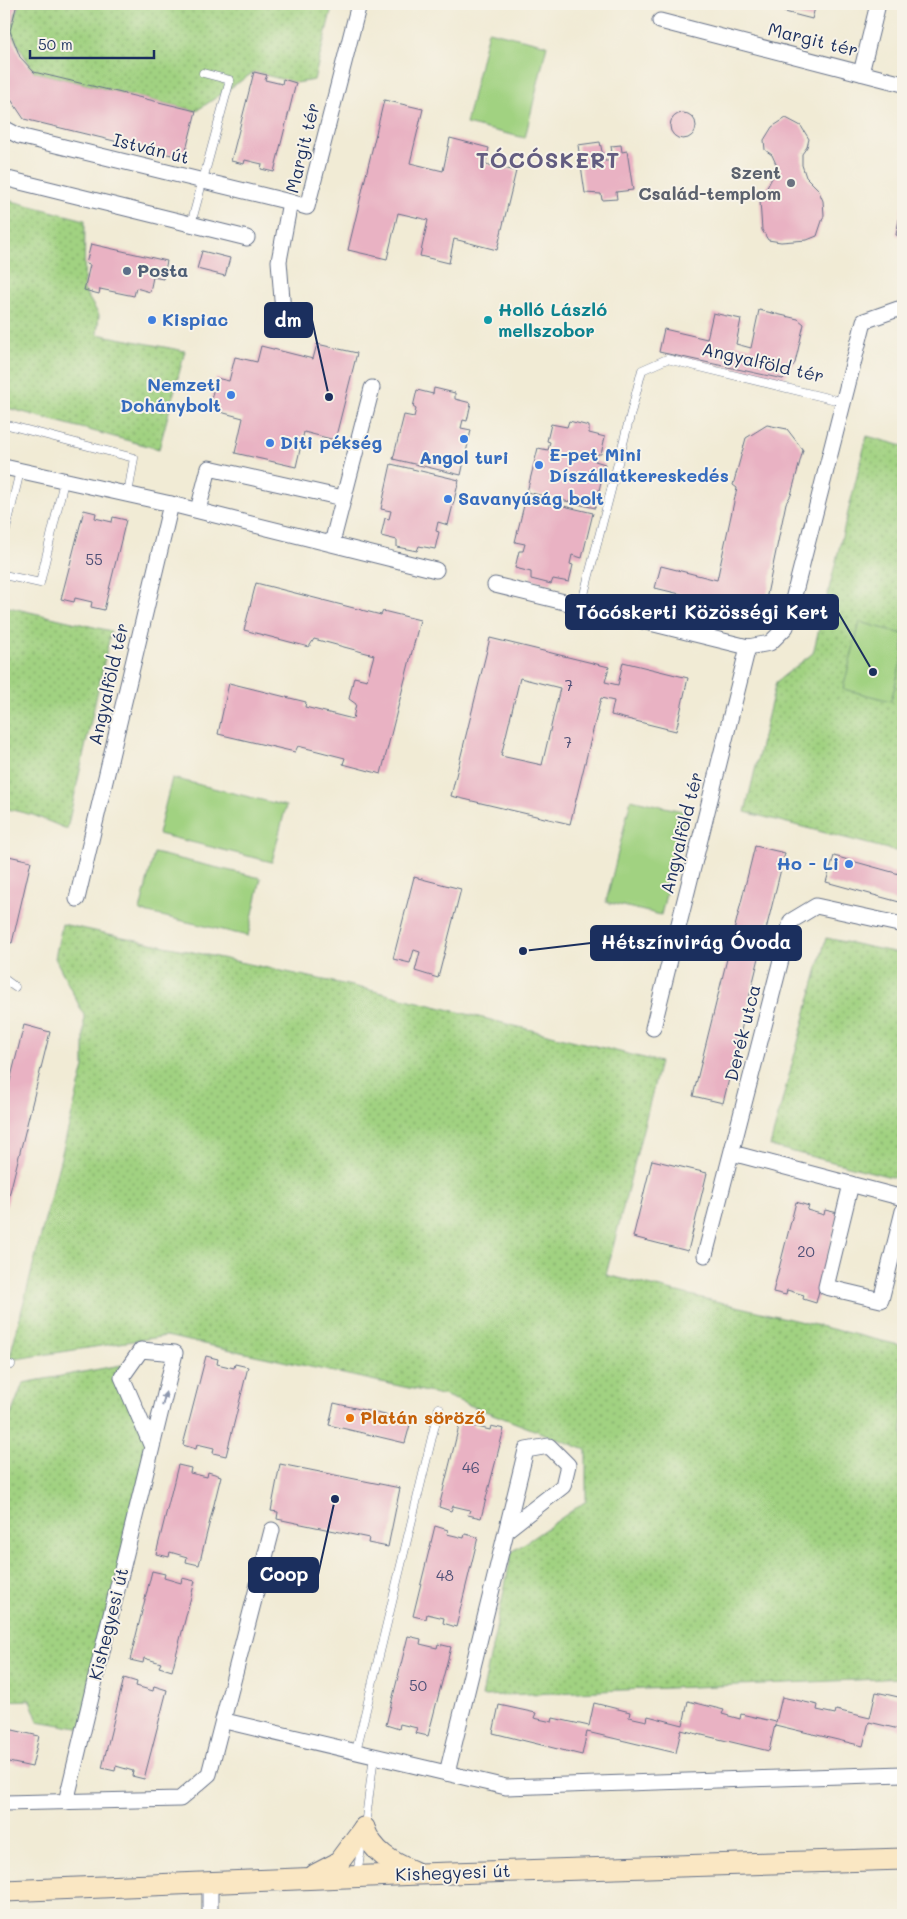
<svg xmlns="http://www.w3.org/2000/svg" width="907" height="1919" font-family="Mali,sans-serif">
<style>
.grass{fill:url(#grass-dots);stroke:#5e8070}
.garden{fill:#a1d281;stroke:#5e8070}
.building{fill:#e9b2c3;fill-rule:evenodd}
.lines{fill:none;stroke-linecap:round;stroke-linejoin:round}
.lane-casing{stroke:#667188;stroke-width:9}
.street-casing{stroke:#667188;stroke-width:17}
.secondary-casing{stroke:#667188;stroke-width:23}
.lane{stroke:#fff;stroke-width:8}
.street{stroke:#fff;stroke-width:15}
.secondary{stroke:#fae7c3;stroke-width:21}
.oneway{fill:#8d97ae}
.worship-dot{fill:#6b7280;stroke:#f7f3e8;stroke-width:2}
.service-dot{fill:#5c6f8a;stroke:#f7f3e8;stroke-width:2}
.shop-dot{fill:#3f7fe0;stroke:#f7f3e8;stroke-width:2}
.culture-dot{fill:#0f9aa8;stroke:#f7f3e8;stroke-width:2}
.food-dot{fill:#e8710a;stroke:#f7f3e8;stroke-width:2}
.labels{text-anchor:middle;stroke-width:4;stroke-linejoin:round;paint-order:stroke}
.number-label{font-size:15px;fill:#4e5077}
.street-label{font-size:18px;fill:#1b2f5e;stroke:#f7f3e8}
.worship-label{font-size:18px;font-weight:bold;fill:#5b616d;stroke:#f7f3e8;text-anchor:end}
.service-label{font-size:18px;font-weight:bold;fill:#4e5e75;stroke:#f7f3e8;text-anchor:start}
.culture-label{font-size:18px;font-weight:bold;fill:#0d838f;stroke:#f7f3e8;text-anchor:start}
.shop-label{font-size:18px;font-weight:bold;fill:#366cbe;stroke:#f7f3e8;text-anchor:start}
.food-label{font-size:18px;font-weight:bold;fill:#c56008;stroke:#f7f3e8;text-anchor:start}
.district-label{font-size:22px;font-weight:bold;letter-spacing:1px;fill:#635d81;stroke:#f7f3e8}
.leader{fill:none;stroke:#1b2f5e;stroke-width:2}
.callout-dot{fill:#1b2f5e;stroke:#f7f3e8;stroke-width:2}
.callout{fill:#1b2f5e;stroke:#1b2f5e;stroke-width:2}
.callout-label{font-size:19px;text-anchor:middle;font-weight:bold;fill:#fff}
</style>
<defs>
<pattern id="grass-dots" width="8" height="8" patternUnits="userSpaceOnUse" patternTransform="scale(1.25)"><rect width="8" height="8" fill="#a1d281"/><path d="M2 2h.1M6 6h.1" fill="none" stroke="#82ab6d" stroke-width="1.8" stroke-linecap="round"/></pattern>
</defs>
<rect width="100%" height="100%" fill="#f7f3e8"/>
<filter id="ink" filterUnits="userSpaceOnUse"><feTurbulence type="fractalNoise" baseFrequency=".02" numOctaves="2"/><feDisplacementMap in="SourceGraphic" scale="10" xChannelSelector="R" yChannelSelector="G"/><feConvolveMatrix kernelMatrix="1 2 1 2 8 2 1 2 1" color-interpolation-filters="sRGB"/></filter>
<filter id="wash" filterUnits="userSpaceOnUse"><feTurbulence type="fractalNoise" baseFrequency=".0096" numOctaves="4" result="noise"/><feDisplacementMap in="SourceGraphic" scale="20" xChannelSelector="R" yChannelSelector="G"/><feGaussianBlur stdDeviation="1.12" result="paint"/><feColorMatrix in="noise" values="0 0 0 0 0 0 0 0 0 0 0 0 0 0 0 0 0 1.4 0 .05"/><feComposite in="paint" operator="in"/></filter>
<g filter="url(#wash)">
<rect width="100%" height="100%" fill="#f1ebd5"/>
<g class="grass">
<polygon points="19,4 333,4 314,80 296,83 254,72 196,111 34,72 10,31"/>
<polygon points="4,199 85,220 84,290 99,315 97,334 185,351 159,449 4,407"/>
<polygon points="867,436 903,446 903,853 745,812 776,682 813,653"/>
<polygon points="4,606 111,631 67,829 33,815 4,808"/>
<polygon points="62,924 366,989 660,1062 606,1275 903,1346 903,1678 482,1696 512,1552 586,1501 586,1450 446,1396 166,1336 9,1360 84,1067 84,1015 55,958"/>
<polygon points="826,938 903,954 903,1180 770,1146"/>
<polygon points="132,1363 122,1377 152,1447 83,1729 38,1721 30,1700 4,1701 4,1433 23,1383"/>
</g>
<g class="garden">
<polygon points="488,31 547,45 525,138 466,124"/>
<polygon points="860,622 903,634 903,655 891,701 843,689"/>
<polygon points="172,778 286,806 272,862 158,834"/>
<polygon points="631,799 686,812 661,915 606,902"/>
<polygon points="154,853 261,878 248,936 140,911"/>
</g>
<g id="blocks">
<g class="building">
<polygon points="4,4 17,4 10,31 20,57 34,72 196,111 184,158 24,119 4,89"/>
<polygon points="754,4 816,4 812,19"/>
<polygon points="254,72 267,75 265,80 282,84 283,79 296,83 274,172 261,169 262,164 245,160 244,164 231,161"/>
<polygon points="384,100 423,109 410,163 443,171 450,138 489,148 485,164 516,171 497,250 454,239 449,263 420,256 428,220 398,213 387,259 348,250"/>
<circle cx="683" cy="126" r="13"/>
<polygon points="786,118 801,126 809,139 807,147 802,154 802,165 806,177 818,189 823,201 824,215 817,236 807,240 781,242 768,240 762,230 760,201 773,176 776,164 772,155 765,150 764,140 772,127"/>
<polygon points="600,142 604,161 613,161 611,146 621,145 622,152 627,151 633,190 616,192 617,199 602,200 601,194 585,193 578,145"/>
<polygon points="902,205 903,206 903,237 896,235"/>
<polygon points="91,244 167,261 163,279 153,277 150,292 136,288 134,296 100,289 99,294 84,290 90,265 86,264"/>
<polygon points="202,251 230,258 225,276 197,269"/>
<polygon points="759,310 798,319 804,324 795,363 783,379 659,352 664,329 707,339 713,313 741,319 736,344 751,348"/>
<polygon points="317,344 357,353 335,440 304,432 296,467 235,453 243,418 209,409 216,378 229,381 235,357 257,362 261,346 313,359"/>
<polygon points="434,388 455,393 455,399 471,403 467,421 463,420 461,428 471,430 461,475 393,459 404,415 414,417 416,409 413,407 417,390 433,394"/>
<polygon points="569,421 589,426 589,433 605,437 601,454 597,454 595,461 605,464 595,508 527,492 538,448 548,450 550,442 547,441 551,424 567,427"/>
<polygon points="767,425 787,429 803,450 791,495 786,503 763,614 655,588 661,566 717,580 737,488 733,485 746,438"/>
<polygon points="391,464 459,480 448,525 438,522 436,531 439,532 435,549 419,546 417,551 397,547 397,540 381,536 385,518 389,519 391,511 381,509"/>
<polygon points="526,497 593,513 582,558 572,555 570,564 573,565 569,582 553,579 551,584 531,579 531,572 515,568 519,551 523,551 525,544 515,542"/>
<polygon points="84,510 96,513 95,518 112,522 113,517 126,520 104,610 91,607 92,602 75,598 74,602 61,599"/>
<polygon points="256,583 381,615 383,611 420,620 381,774 343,764 345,758 298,746 295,752 218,734 229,683 306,702 305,707 353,719 356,704 349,699 354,677 367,680 374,655 314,639 309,647 244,630"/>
<path d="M 490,638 L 609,667 L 605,682 L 618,685 L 623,662 L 688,678 L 676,731 L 611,715 L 614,701 L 601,698 L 570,824 L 451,796 ZM 520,678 L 560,688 L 542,765 L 501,756 Z"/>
<polygon points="755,846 785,853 723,1103 693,1096"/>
<polygon points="4,855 31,861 12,943 4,941"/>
<polygon points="834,856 903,875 903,903 826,882"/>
<polygon points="414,877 461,889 438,978 415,971 420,952 414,950 410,963 393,959"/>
<polygon points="24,1025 50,1032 4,1216 4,1105"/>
<polygon points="652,1160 707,1173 688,1251 633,1237"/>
<polygon points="796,1202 809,1206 807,1210 824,1215 825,1210 838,1213 816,1303 803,1299 804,1295 787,1290 786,1295 773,1292"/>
<polygon points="206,1356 218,1359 217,1364 234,1368 235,1364 248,1367 226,1456 213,1453 214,1448 197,1444 196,1449 183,1445"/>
<polygon points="334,1403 411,1421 405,1443 329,1425"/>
<polygon points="461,1418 474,1421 473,1426 490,1430 491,1426 504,1429 481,1518 468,1515 470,1510 453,1506 451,1511 439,1507"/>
<polygon points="280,1464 400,1488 388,1547 368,1543 369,1538 277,1519 278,1512 271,1511"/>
<polygon points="178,1465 191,1468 190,1473 207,1477 208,1472 221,1476 199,1565 186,1562 187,1557 170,1552 169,1557 156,1554"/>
<polygon points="435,1526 448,1530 447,1534 464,1538 465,1534 478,1537 456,1627 443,1623 444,1618 427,1614 426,1619 413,1616"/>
<polygon points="152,1571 165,1574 164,1578 181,1583 182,1578 195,1581 172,1671 159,1667 161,1663 144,1658 143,1663 130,1660"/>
<polygon points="408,1636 421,1639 420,1644 437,1648 438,1644 451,1647 428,1736 415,1733 417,1728 400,1724 399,1729 386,1725"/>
<polygon points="124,1678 137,1682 136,1686 153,1691 154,1686 167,1690 144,1779 132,1776 133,1771 116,1766 115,1771 102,1768"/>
<polygon points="876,1692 903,1698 903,1730 869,1722 863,1746 775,1725 769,1751 681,1730 676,1753 587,1732 582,1755 493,1733 499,1705 536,1713 534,1718 552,1722 553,1718 589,1726 594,1703 630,1712 629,1717 647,1721 648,1716 683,1725 688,1701 724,1710 722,1714 740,1719 741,1714 776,1722 782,1697 818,1705 817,1710 835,1714 836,1710 870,1718"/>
<polygon points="4,1728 39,1736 32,1767 4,1761"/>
</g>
</g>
</g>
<g filter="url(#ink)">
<use href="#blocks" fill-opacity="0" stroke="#667188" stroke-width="1"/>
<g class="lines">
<defs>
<g id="lane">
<polyline points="191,224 230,80 203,73"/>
<polyline points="4,424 134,458 128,494"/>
<polyline points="4,538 20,471"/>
<polyline points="4,575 40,583 64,481"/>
<polyline points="581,606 642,370 667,359 844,402"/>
<polyline points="4,979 15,987"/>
<polyline points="4,1363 11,1365"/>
<polyline points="356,1751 439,1408"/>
<polyline points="365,1826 374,1756"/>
<polyline points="357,1875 362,1842"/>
</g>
<g id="street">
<polyline points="660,21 903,84"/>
<polyline points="861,73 878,4"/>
<polyline points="4,128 19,136 290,202"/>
<polyline points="4,178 247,238"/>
<polyline points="283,312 279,261 290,202 307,207 359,4"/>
<polyline points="4,467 171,504 436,570"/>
<polyline points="198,510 209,468 343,498"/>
<polyline points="332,543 372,388"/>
<polyline points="495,585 748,647 770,643 786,627 864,321 898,309 903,310"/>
<polyline points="77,899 171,504"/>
<polyline points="653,1028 748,647"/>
<polyline points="732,1153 903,1198"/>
<polyline points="851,1184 826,1287 881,1300 903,1211"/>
<polyline points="705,1255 791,921 816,906 903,925"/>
<polyline points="225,1721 506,1787 903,1774"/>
<polyline points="447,1773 526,1450 549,1446 568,1465 563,1486 508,1529"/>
<path d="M 66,1802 C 101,1652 139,1503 175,1353 L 141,1350 L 122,1377 L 152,1447"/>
<polyline points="4,1803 180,1799 209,1774 272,1530"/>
<polyline points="210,1915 210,1882"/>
</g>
<g id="secondary">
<path d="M 364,1828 C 372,1852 392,1863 414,1872"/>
<polyline points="315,1875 338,1863 364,1828"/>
<polyline points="4,1891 419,1874 903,1859"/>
</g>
</defs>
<use href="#lane" class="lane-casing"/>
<use href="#street" class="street-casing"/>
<use href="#secondary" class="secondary-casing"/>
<use href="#lane" class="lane"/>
<use href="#street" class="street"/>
<use href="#secondary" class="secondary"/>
</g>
<defs><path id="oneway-solid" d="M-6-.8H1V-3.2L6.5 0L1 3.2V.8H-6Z" transform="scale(1.25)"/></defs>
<use class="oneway" href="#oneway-solid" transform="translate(164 1399) rotate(-76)"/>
</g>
<circle class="worship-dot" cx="791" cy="183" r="5"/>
<circle class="service-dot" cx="127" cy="271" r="5"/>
<g class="shop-dot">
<circle cx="152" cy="320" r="5"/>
<circle cx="231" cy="395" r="5"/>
<circle cx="464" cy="439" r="5"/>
<circle cx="270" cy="443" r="5"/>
<circle cx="539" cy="465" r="5"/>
<circle cx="448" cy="499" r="5"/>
<circle cx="849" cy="864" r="5"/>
</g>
<circle class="culture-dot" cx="488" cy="320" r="5"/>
<circle class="food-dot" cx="350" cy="1418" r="5"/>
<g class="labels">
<g class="number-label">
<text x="94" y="565">55</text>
<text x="569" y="691">7</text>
<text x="568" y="748">7</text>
<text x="806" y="1257">20</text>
<text x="471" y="1473">46</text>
<text x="445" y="1581">48</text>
<text x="418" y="1691">50</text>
</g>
<g class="street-label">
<text transform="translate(813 40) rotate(14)" y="6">Margit tér</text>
<text transform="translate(303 148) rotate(-76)" y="6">Margit tér</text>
<text transform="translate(151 149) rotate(14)" y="6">István út</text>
<text transform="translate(763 363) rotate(13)" y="6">Angyalföld tér</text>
<text transform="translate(109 684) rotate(-77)" y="6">Angyalföld tér</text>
<text transform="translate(682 833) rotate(-76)" y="6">Angyalföld tér</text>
<text transform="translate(743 1033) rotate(-76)" y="6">Derék utca</text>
<text transform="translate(109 1624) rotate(-76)" y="6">Kishegyesi út</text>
<text transform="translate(453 1873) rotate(-2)" y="6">Kishegyesi út</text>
</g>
<g class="worship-label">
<text x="781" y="179">Szent<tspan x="781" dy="21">Család-templom</tspan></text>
</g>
<g class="service-label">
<text x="137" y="277">Posta</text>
</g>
<g class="culture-label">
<text x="498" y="316">Holló László<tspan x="498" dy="21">mellszobor</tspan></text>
</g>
<g class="shop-label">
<text x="162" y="326">Kispiac</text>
<text x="221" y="391" text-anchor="end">Nemzeti<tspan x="221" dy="21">Dohánybolt</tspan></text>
<text x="280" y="449">Diti pékség</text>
<text x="549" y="461">E-pet Mini<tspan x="549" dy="21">Díszállatkereskedés</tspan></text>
<text x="464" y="464" text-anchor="middle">Angol turi</text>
<text x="458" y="505">Savanyúság bolt</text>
<text x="839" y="870" text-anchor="end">Ho - Li</text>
</g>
<g class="food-label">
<text x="360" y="1424">Platán söröző</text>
</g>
<g class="district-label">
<text x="548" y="168">TÓCÓSKERT</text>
</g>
</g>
<path class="leader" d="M329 397L312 320M873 672L838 612M523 951L591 943M335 1499L318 1575"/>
<g class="callout-dot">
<circle cx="329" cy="397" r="5"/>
<circle cx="873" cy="672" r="5"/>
<circle cx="523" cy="951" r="5"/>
<circle cx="335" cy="1499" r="5"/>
</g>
<g class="callout">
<rect x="265" y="303" width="47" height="34" rx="5"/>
<rect x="566" y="595" width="272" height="34" rx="5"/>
<rect x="591" y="926" width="210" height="34" rx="5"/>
<rect x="249" y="1558" width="69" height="34" rx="5"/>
</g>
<g class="callout-label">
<text x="288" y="327">dm</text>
<text x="702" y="619">Tócóskerti Közösségi Kert</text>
<text x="696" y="949">Hétszínvirág Óvoda</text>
<text x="284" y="1581">Coop</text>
</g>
<rect width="907" height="1919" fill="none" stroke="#f7f3e8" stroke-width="20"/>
<path d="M30 50v8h124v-8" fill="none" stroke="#1b2f5e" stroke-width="2.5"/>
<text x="38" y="50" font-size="15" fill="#1b2f5e" stroke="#f7f3e8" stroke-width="4" paint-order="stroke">50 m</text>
</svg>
